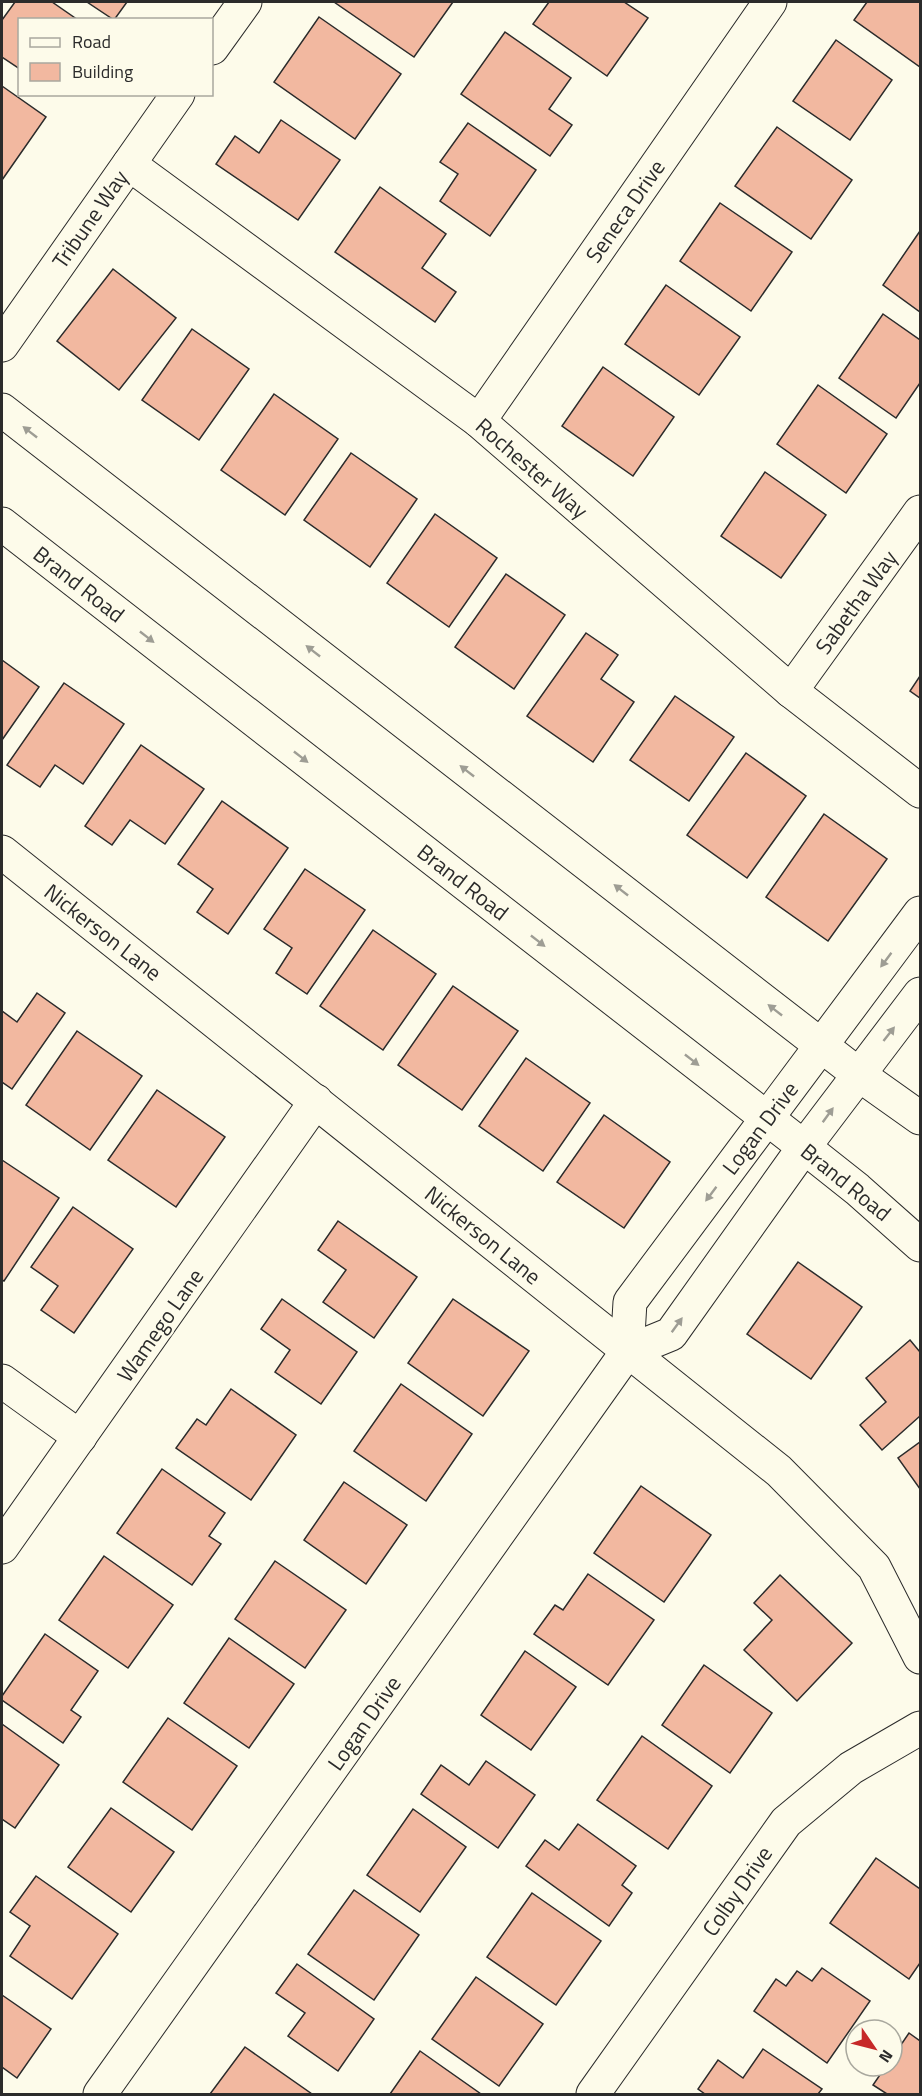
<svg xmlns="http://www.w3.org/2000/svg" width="922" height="2096" font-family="'Titillium Web',sans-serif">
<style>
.building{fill:#f2b8a0;stroke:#2b2b2b;stroke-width:1.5}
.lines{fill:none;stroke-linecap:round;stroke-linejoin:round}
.minor-casing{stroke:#2b2b2b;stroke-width:35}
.major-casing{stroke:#2b2b2b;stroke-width:35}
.minor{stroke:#fdfbea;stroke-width:33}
.major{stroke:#fdfbea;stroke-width:33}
.oneway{fill:#9e9d94}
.labels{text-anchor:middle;stroke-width:4.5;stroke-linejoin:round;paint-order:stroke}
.street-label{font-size:22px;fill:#2b2b2b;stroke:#fdfbea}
</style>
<rect width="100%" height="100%" fill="#fdfbea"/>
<g class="building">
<polygon points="15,2 52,2 78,20 20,20 20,69 2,57 2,20"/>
<polygon points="87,2 127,2 114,20"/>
<polygon points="334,2 453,2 414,57"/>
<polygon points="549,2 624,2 648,18 607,76 533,24"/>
<polygon points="867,2 920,2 920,67 854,20"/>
<polygon points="319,17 401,74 355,139 274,82"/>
<polygon points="505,32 571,78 549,109 572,125 550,156 461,94"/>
<polygon points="836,40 892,80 850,140 793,101"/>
<polygon points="2,86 46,117 2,180"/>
<polygon points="281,120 340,160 298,220 216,164 235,136 259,153"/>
<polygon points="468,123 536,170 490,236 440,201 458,174 440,162"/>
<polygon points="777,127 852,180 811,239 735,186"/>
<polygon points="380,187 446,234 422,268 456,292 435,322 335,252"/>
<polygon points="720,203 792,252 751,311 680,261"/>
<polygon points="920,231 920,312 883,285"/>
<polygon points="113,269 176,318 119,390 57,341"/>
<polygon points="666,285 740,337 699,395 625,344"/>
<polygon points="883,314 920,340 920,383 896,418 839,378"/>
<polygon points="192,329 249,369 199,440 142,400"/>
<polygon points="603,367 674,417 633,476 562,426"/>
<polygon points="818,385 887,434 846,493 777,444"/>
<polygon points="274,394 338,439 285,515 221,470"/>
<polygon points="351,453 417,499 370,567 304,520"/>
<polygon points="765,472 826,515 781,578 721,536"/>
<polygon points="435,514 497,558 449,627 387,583"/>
<polygon points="506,574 565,615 514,689 455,647"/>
<polygon points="586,633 618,655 601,679 634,702 593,762 527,716"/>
<polygon points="2,660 39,687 2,740"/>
<polygon points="920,676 920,698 910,691"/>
<polygon points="64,683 124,724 83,784 55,765 40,787 7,765"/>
<polygon points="675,696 734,737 689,801 630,760"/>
<polygon points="141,745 204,789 165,844 130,820 112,845 85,826"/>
<polygon points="746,753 806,796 747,878 687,835"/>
<polygon points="222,801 288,848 228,934 197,912 213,889 178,864"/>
<polygon points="824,814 887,859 828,941 766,897"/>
<polygon points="305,869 365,910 307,994 276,973 292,948 264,929"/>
<polygon points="373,930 436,974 383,1050 320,1006"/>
<polygon points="453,986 518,1031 462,1110 398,1065"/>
<polygon points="37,993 65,1013 12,1089 2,1082 2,1011 17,1022"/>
<polygon points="77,1031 142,1076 90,1150 26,1105"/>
<polygon points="526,1058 590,1103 543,1171 479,1126"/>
<polygon points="157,1090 225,1137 176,1207 108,1160"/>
<polygon points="604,1115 670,1162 624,1228 557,1182"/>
<polygon points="2,1160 59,1198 4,1281 2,1280"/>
<polygon points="73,1207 133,1249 74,1333 41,1310 58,1286 31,1267"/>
<polygon points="338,1221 417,1277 374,1338 323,1302 346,1270 318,1250"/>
<polygon points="798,1262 862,1307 811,1379 747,1334"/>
<polygon points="282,1299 357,1352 321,1404 275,1372 290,1350 261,1329"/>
<polygon points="453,1299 529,1351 483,1416 408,1363"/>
<polygon points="910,1340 920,1352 920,1416 882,1450 860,1425 886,1402 866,1378"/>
<polygon points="401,1384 472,1434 426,1501 354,1451"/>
<polygon points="231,1389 296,1435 251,1500 176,1448 197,1419 206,1425"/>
<polygon points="920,1442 920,1489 898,1458"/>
<polygon points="162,1469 225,1513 209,1536 221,1544 192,1585 117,1533"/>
<polygon points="344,1482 407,1525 366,1584 304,1540"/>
<polygon points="641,1486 711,1535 664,1602 594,1553"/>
<polygon points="104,1556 173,1605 128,1668 59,1620"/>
<polygon points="275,1561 346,1610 305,1668 235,1619"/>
<polygon points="588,1574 654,1620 608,1685 534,1634 555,1605 563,1610"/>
<polygon points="780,1575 852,1643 797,1701 744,1650 772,1620 754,1603"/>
<polygon points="45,1634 98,1671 71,1710 81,1717 63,1743 2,1700 2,1696"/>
<polygon points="229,1638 294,1684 249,1748 184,1703"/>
<polygon points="525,1651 576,1687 531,1750 481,1715"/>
<polygon points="704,1665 772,1713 730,1773 662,1725"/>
<polygon points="168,1718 237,1766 192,1830 123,1782"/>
<polygon points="2,1724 59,1765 15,1828 2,1819"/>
<polygon points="642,1736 712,1786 668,1849 597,1800"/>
<polygon points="486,1761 535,1795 498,1848 421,1794 441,1765 469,1785"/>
<polygon points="111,1808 174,1852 131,1912 68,1867"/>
<polygon points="413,1809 466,1847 420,1912 367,1875"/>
<polygon points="578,1824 636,1866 622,1885 632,1893 609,1926 526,1866 545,1840 559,1850"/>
<polygon points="876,1858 920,1889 920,1963 909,1979 830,1923"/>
<polygon points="36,1876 118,1934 72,1999 10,1956 30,1926 10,1912"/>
<polygon points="354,1890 419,1935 374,2000 308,1954"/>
<polygon points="532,1893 601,1941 556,2005 487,1957"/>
<polygon points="297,1964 374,2019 338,2071 288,2036 305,2013 276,1993"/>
<polygon points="822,1968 870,2001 827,2063 754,2011 776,1979 786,1986 797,1971 812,1981"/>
<polygon points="476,1977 543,2024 499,2086 432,2039"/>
<polygon points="2,1995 51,2029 17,2078 2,2067"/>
<polygon points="909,2033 920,2041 920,2094 887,2094 873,2085 886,2066 892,2066 892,2058"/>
<polygon points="245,2047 312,2094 210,2094"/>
<polygon points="763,2049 822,2089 818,2094 705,2094 698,2089 718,2060 743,2078"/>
<polygon points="420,2051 481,2094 390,2094"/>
</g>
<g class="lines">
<defs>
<g id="minor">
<polyline points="212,48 245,2"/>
<polyline points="129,164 479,421 791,691 920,791"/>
<polyline points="2,345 178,94"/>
<polyline points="479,421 770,2"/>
<polyline points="791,691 920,512"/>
<polyline points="2,852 779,1471 874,1567 920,1657"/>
<polyline points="627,1352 630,1302 920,913"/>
<polyline points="2,1381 80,1437"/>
<polyline points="2,1547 316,1101"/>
<polyline points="100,2094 627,1352 671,1334 804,1147 920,994"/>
<polyline points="593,2094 786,1822 851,1768 920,1728"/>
</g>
<g id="major">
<polyline points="2,410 858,1074 920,1118"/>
<polyline points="2,524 804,1147 857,1189 920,1245"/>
</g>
</defs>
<use href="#minor" class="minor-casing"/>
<use href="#major" class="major-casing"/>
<use href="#minor" class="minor"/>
<use href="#major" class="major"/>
</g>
<defs><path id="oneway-solid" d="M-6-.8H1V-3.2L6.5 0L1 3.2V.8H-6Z" transform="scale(1.5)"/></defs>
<g class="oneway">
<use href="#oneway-solid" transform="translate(30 432) rotate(-142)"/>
<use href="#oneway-solid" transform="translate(147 637) rotate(38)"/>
<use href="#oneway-solid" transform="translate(313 651) rotate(-142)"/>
<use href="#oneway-solid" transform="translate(301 757) rotate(38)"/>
<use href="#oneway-solid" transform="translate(467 771) rotate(-142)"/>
<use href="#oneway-solid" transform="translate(621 890) rotate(-142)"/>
<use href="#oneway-solid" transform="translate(538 941) rotate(38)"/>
<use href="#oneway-solid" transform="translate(886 960) rotate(127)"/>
<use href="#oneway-solid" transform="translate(775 1010) rotate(-142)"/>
<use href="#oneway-solid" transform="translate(889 1034) rotate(-52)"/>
<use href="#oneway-solid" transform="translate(692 1060) rotate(38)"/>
<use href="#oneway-solid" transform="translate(828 1115) rotate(-54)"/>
<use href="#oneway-solid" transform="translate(711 1194) rotate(127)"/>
<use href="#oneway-solid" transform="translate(677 1325) rotate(-54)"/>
</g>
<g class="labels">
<g class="street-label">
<text transform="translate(625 211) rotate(-55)" y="8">Seneca Drive</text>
<text transform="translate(90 219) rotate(-55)" y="8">Tribune Way</text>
<text transform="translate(532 468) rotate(41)" y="8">Rochester Way</text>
<text transform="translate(79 584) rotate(38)" y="8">Brand Road</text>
<text transform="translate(856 602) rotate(-54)" y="8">Sabetha Way</text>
<text transform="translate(463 882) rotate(38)" y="8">Brand Road</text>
<text transform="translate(103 932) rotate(38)" y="8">Nickerson Lane</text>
<text transform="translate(760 1128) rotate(-53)" y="8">Logan Drive</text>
<text transform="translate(846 1182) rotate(39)" y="8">Brand Road</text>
<text transform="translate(483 1235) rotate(39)" y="8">Nickerson Lane</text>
<text transform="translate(160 1325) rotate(-55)" y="8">Wamego Lane</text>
<text transform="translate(364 1723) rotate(-55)" y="8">Logan Drive</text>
<text transform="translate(737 1891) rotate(-55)" y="8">Colby Drive</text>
</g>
</g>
<rect width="922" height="2096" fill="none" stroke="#2b2b2b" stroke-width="6"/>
<rect x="18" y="18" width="195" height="78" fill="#fdfbea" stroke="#a9a89e" stroke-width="1.5"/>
<rect x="30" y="38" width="30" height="9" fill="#fdfbea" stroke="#a9a89e" stroke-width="1.5"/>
<text x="72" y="48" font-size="18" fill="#2b2b2b">Road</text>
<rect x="30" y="63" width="30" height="18" fill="#f2b8a0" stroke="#a9a89e" stroke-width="1.5"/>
<text x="72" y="78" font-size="18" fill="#2b2b2b">Building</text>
<g transform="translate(874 2048) rotate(125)"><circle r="28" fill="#fdfbea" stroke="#a9a89e" stroke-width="1.5"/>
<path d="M0-4.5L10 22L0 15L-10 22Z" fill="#c62828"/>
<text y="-9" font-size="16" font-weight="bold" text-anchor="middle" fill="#2b2b2b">N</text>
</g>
</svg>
